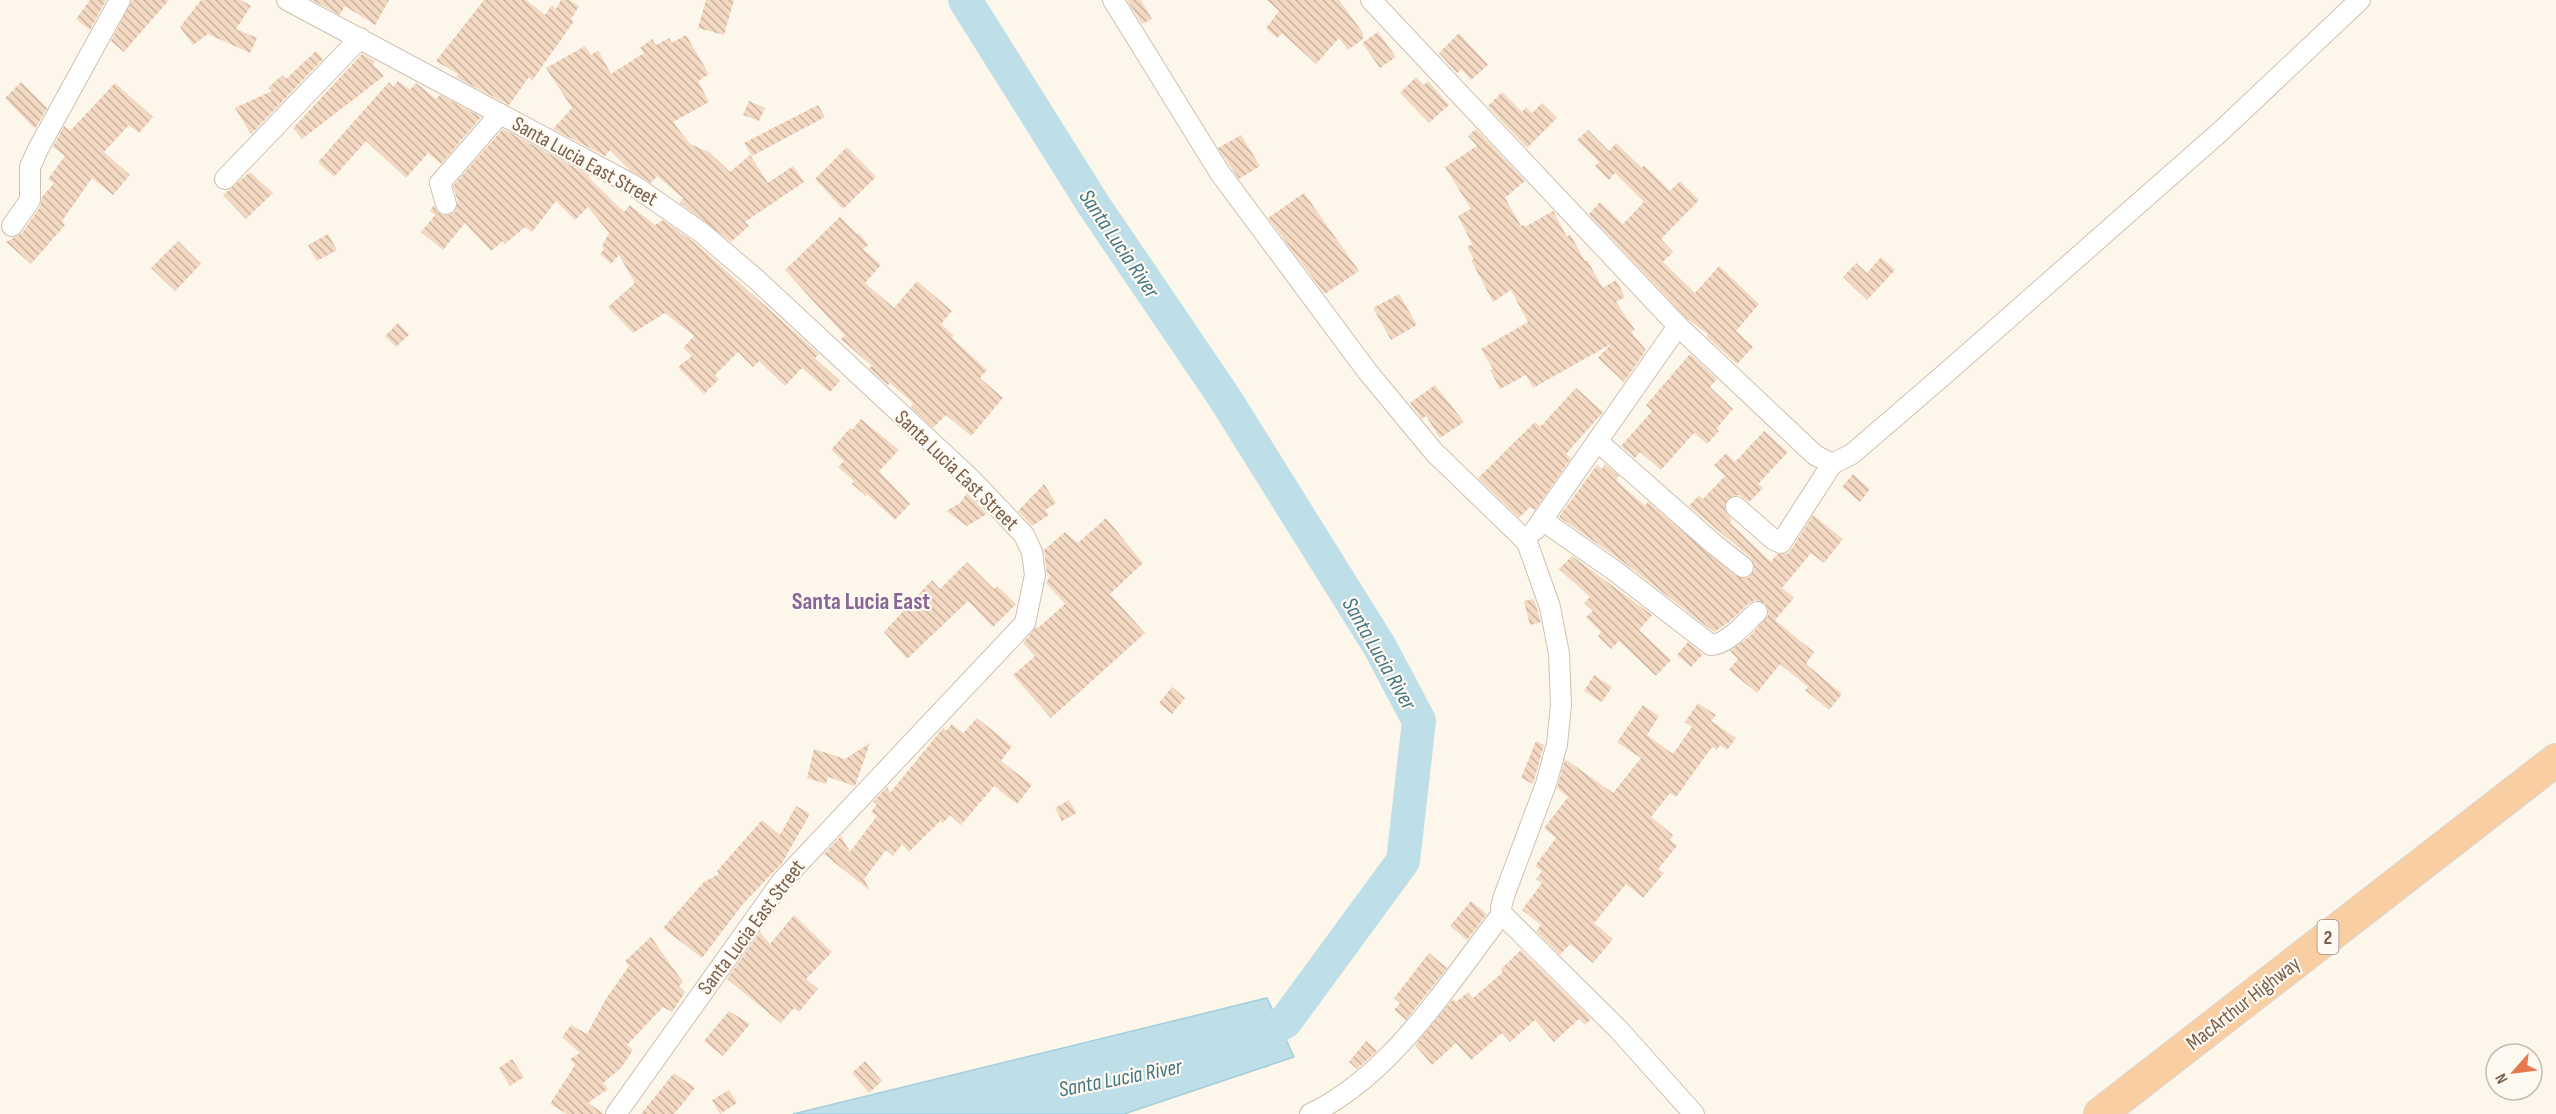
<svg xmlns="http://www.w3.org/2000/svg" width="2556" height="1114" font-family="'Sofia Sans Condensed',sans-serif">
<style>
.water{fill:#bedfe8;stroke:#a4cfda;stroke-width:1.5}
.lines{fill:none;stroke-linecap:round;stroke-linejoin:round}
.river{stroke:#bedfe8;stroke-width:34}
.building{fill:url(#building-back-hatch)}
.minor-casing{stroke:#d0bfaf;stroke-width:22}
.trunk-casing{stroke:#dcd5d0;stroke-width:34}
.minor{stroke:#fff;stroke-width:20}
.trunk{stroke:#f9cea2;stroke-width:32}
.labels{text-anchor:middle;stroke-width:4.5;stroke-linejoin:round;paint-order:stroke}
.shield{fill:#fffaf1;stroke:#a18e7e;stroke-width:1.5}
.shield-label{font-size:20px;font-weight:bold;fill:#795f4c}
.street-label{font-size:21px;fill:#795f4c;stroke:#fffaf1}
.water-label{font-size:22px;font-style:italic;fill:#427785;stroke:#fffaf1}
.quarter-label{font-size:24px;font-weight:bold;fill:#876594;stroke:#fffaf1}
</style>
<defs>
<pattern id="building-back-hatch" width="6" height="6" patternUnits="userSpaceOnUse" patternTransform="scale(1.5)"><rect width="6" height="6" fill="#f3d8c2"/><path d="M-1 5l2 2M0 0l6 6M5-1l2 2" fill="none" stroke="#cab2a0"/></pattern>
</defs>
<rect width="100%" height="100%" fill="#fdf7eb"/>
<polygon class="water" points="1267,998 1294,1057 1124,1114 793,1114"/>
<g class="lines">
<polyline class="river" points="965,0 1093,204 1224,397 1380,647 1419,721 1403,861 1285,1022 1238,1045"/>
</g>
<g class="building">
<polygon points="90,0 106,0 90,30 76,19"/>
<polygon points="132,0 169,0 124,52 111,41"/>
<polygon points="201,0 241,0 251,6 236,29 257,38 250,53 208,34 193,45 180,27"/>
<polygon points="312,0 389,0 375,25 345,6 340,15"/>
<polygon points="484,0 526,0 545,15 552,5 556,9 561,0 569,0 579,6 571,19 574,21 532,81 529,77 509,105 456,77 458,74 436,61"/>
<polygon points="706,0 734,0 724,35 698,28"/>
<polygon points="1127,0 1141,0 1152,19 1142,24"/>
<polygon points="1267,0 1339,0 1363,33 1363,39 1348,50 1339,38 1316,64 1282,33 1277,38 1266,28 1279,11"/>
<polygon points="1378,32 1396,57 1380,68 1362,43"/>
<polygon points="1459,33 1488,65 1471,80 1461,69 1457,73 1439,53"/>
<polygon points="686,35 709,74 698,81 709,102 673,122 690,144 709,152 730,172 750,155 768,183 793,166 804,182 745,222 749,226 731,242 680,203 683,198 657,176 651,183 631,171 610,150 605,156 553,129 572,108 546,68 585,46 591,55 598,50 611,74 644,53 640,48 652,39 656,45 669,38 672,43"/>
<polygon points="316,51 323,59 251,134 235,108 272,91 268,88 282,75 286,79"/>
<polygon points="362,54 375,61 373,64 384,76 302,139 293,128"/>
<polygon points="1416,77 1424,85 1428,81 1449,105 1429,123 1400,93"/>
<polygon points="398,81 410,90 416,83 436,99 440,95 481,117 441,164 428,153 406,178 366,141 334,177 318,162 389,82 393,87"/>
<polygon points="21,82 47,108 35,129 5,98"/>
<polygon points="115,83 153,117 139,133 129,125 104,152 130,175 113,195 92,178 62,221 65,225 31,264 6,242 22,233 40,207 42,197 54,183 48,179 65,156 53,147 64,126 70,131"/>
<polygon points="1502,92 1522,112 1526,107 1532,113 1542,103 1557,118 1527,148 1488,106"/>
<polygon points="749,101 765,108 759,121 743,115"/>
<polygon points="818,105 825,117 752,156 744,143"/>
<polygon points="503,129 589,175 588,177 624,212 630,205 655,225 663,220 695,243 819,354 815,358 840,381 830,392 802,368 785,386 759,361 753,367 738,352 715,375 719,379 704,394 678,367 692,356 683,348 694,336 665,313 633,333 608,307 635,283 619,255 611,264 600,254 604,249 602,246 609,233 588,207 575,220 556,201 532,232 525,227 505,244 503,241 491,251 465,223 443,250 421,232 435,215 430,211 434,205 437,212 443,215 450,215 455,212 458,201 453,186"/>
<polygon points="1476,129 1525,181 1505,198 1521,226 1523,225 1525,227 1553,211 1567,237 1570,234 1585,261 1587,260 1603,288 1616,280 1625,297 1616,302 1635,330 1631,332 1646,350 1624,382 1598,358 1611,344 1533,388 1526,375 1500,389 1490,370 1493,369 1481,349 1528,322 1511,290 1493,302 1471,260 1474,259 1467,247 1472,244 1458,216 1471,209 1445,167 1477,146 1468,136"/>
<polygon points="1588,130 1609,151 1616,143 1642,168 1644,165 1670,191 1680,181 1699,200 1661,239 1673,252 1663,262 1695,293 1719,266 1759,304 1736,331 1753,347 1737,364 1706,336 1708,334 1686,318 1589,214 1600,202 1623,224 1644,202 1615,173 1609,180 1595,166 1599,162 1577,140"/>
<polygon points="1241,135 1260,166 1239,179 1218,148"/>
<polygon points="847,147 876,177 843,209 815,179"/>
<polygon points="250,172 273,193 246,219 223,195"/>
<polygon points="1304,193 1359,271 1325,294 1268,218"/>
<polygon points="840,217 857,234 859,233 868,245 863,249 881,265 865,283 894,308 917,281 952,311 941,324 954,336 952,338 987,370 980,378 1003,398 971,436 946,415 933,428 911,407 913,403 890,383 888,385 869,368 872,366 841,339 845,336 785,270"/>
<polygon points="328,234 337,250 317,261 308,245"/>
<polygon points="178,241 201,264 175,291 151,268"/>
<polygon points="1881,257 1895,270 1867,300 1843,277 1856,263 1867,273"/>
<polygon points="1399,294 1417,325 1391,340 1373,308"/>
<polygon points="398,323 409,335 396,347 385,336"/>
<polygon points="1690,354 1717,379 1710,387 1733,409 1716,429 1719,431 1707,444 1694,433 1661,470 1640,452 1635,458 1621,446 1652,411 1646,405"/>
<polygon points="1435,385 1464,422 1440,438 1426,416 1422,419 1410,403"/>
<polygon points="1576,388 1603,412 1566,454 1571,458 1535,510 1530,507 1519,518 1478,478 1535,422 1540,427"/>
<polygon points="861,419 899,450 879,471 910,504 895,520 867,494 866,496 852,484 854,481 838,467 844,461 831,450 850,428 852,430"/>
<polygon points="1764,431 1788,452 1758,484 1763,488 1749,502 1739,495 1733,496 1727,500 1725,510 1732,520 1730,523 1771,562 1777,554 1787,554 1791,550 1813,515 1843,539 1824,563 1811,553 1782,588 1794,598 1775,620 1814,652 1806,664 1842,694 1829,710 1805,690 1808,687 1780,664 1757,693 1729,670 1738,659 1730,651 1750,636 1768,616 1768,609 1765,603 1755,600 1749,603 1728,623 1714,632 1622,561 1559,517 1597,465 1602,469 1605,464 1619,476 1616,480 1645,506 1648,502 1736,576 1748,578 1755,569 1751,558 1689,506 1699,495 1703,499 1725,476 1714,465 1726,453 1735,462"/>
<polygon points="1853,474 1870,489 1860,502 1842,487"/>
<polygon points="1044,484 1056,503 1045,510 1049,515 1032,526 1018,511"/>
<polygon points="967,493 987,514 967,526 946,511 960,503"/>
<polygon points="1106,518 1143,563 1110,594 1145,633 1051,718 1013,675 1035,656 1023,643 1036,627 1039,627 1065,604 1046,583 1050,576 1047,573 1044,550 1065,532 1078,543"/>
<polygon points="1572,556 1652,615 1639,630 1671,660 1656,676 1619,641 1611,649 1598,636 1601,632 1586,617 1593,611 1584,603 1590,597 1559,569"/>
<polygon points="967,562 994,589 997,586 1016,604 993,627 968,601 907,659 884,632 932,580 940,589"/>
<polygon points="1534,599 1541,622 1530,625 1524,601"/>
<polygon points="1688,642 1703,654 1691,667 1677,655"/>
<polygon points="1594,675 1612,687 1602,702 1584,691"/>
<polygon points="1172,687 1185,698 1172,714 1159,703"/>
<polygon points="1698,703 1716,715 1711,721 1736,738 1727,750 1720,745 1717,750 1712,747 1676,797 1670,793 1651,817 1673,835 1670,840 1677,846 1658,869 1664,873 1643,898 1626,884 1594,923 1613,939 1593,963 1570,944 1560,955 1536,931 1541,925 1522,910 1542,883 1536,879 1542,871 1535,866 1556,838 1544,828 1568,797 1557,788 1565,759 1613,793 1641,758 1617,742 1643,705 1659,716 1647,735 1673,754 1692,727 1685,722"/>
<polygon points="977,718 1012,746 1001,761 1032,785 1017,804 994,786 961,825 950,815 943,823 940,821 909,852 902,844 893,856 886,850 864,879 870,891 824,854 841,836 850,852 877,816 871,812 877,804 873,802 887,787 890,793 943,728 946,731 952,724 963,733"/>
<polygon points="1536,741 1544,745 1533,784 1521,778"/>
<polygon points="870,743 855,786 828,777 826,784 807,778 814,749 845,759"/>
<polygon points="1069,800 1076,813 1062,821 1055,808"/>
<polygon points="796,806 810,814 782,863 743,904 702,958 663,928 704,882 719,874 717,871 762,820 780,835"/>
<polygon points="1471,901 1487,914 1467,940 1450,926"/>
<polygon points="794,915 832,952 806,979 818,989 799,1012 794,1008 781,1023 727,979 760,932 770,944"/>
<polygon points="651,937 683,982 679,986 685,992 672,1012 663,1007 627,1045 633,1050 621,1068 603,1083 608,1089 588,1103 604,1114 567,1114 550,1104 575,1065 570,1059 580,1053 562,1037 571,1025 587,1034 606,999 629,966 625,961"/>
<polygon points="1521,950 1591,1019 1585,1025 1579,1019 1554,1042 1535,1020 1510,1042 1502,1033 1471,1060 1456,1043 1432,1065 1415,1045 1453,999 1456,1002 1468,992 1473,998 1503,972 1501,969"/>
<polygon points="1429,953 1447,968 1406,1020 1394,1010 1400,1003 1394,998"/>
<polygon points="729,1011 750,1024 723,1056 704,1041"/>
<polygon points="1366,1041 1377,1051 1357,1069 1349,1062"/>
<polygon points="512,1059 524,1077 510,1086 499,1068"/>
<polygon points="865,1061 882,1081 869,1093 852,1073"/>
<polygon points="674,1073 695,1088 685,1101 674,1114 641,1114"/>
<polygon points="729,1090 737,1103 720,1114 712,1100"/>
</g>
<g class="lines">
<defs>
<g id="minor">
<polyline points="287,0 633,185 702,233 757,280 972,480 1024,535 1032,552 1035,575 1025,623 782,881 616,1114"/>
<polyline points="1113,0 1220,173 1367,371 1434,452 1527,542 1550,607 1559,654 1561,705 1557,744 1546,784 1504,896 1501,907 1502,914 1619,1030 1694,1114"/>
<polyline points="1371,0 1678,326 1815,455 1832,464 1852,454 1946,373 2221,131 2360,0"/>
<polyline points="225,179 360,38"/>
<polyline points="446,204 440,183 500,114"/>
<polyline points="12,226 30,200 30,167 37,151 120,0"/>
<polyline points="1597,441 1715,545 1743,567"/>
<polyline points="1736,507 1774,540 1781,543 1832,464"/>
<path d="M 1542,520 L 1615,571 L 1711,645 C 1728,644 1745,623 1757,612"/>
<polyline points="1535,530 1678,326"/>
<path d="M 1310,1114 C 1392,1075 1447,985 1502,914"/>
</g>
<polyline id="trunk" points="2100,1114 2556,760"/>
</defs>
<use href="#minor" class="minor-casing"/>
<use href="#trunk" class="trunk-casing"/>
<use href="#minor" class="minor"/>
<use href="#trunk" class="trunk"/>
</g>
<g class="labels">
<rect class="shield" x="2317.5" y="920" width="21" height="34" rx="4.5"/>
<g class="shield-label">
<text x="2328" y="944">2</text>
</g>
<g class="street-label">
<text transform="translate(585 161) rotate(29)" y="7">Santa Lucia East Street</text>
<text transform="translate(957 470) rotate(44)" y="7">Santa Lucia East Street</text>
<text transform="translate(751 927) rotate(-53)" y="7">Santa Lucia East Street</text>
<text transform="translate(2243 1003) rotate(-38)" y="7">MacArthur Highway</text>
</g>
<g class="water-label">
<text transform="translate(1120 243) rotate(56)" y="8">Santa Lucia River</text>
<text transform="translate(1380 653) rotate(60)" y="8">Santa Lucia River</text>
<text transform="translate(1120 1077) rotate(-11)" y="8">Santa Lucia River</text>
</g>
<g class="quarter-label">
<text x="861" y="609">Santa Lucia East</text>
</g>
</g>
<g transform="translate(2514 1072) rotate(242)"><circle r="28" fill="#fffaf1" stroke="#c9bcaf" stroke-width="1.5"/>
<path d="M0-4.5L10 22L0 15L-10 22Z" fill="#e7794f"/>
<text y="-9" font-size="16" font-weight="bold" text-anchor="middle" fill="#795f4c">N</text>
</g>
</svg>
